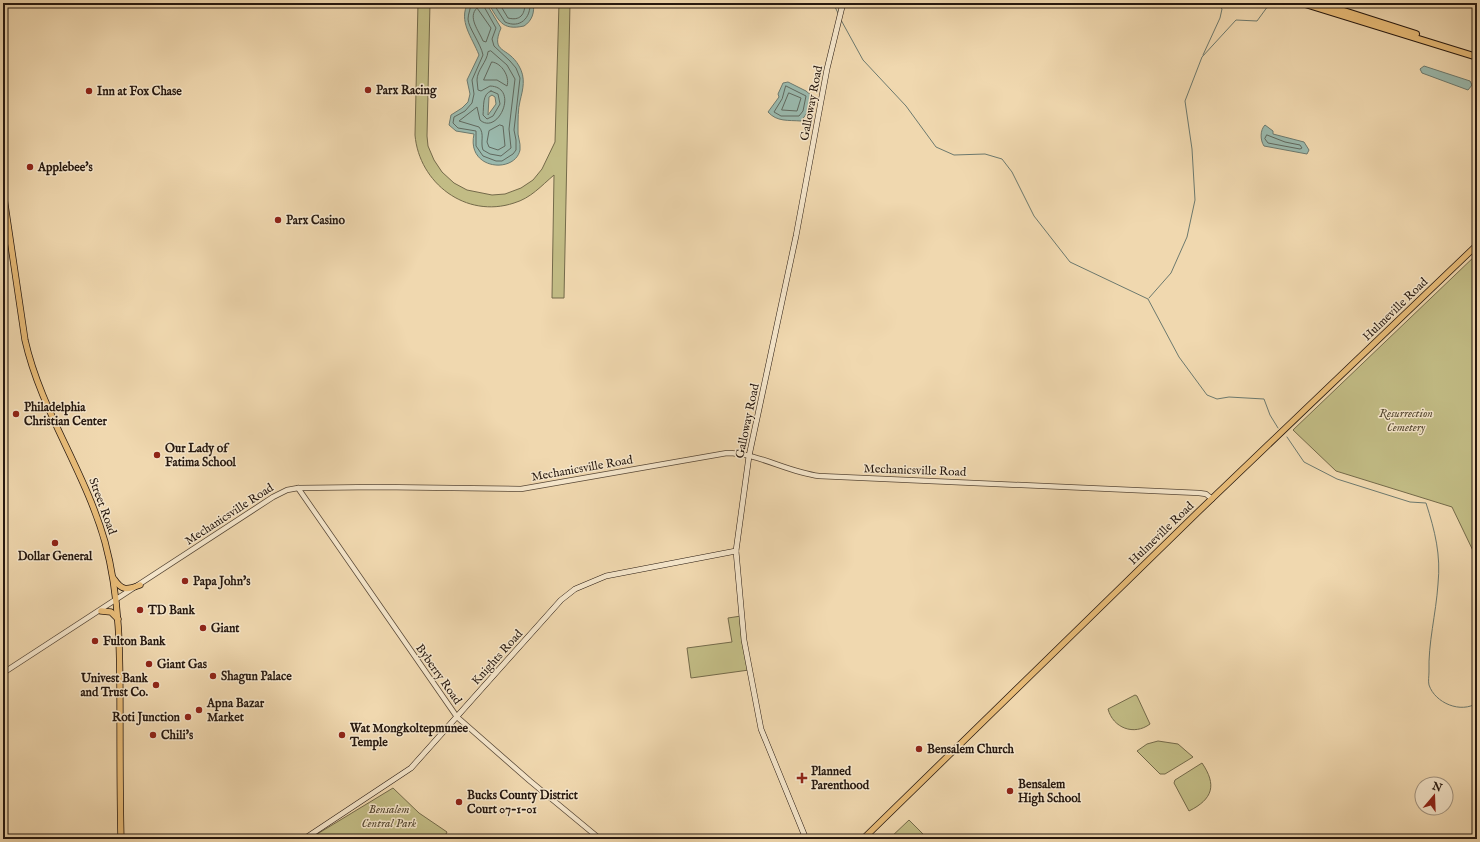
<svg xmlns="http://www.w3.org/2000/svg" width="1480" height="842" font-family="'IM FELL English',serif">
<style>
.green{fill:#c2bc85;stroke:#746a4a}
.water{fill:#9ab9ad;stroke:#6c796e;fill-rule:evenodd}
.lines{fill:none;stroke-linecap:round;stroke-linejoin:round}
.shore{stroke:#60685e;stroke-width:1}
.stream{stroke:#6c796e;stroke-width:1}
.tertiary-casing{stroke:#584837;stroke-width:6}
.secondary-casing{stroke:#26180f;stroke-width:6}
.primary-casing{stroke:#26180f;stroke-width:7}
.motorway-casing{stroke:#26180f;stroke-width:8}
.tertiary{stroke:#f5e6cb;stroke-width:4.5}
.secondary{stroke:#f5e6cb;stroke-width:5}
.primary{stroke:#e8bc78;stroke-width:5.5}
.motorway{stroke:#e8bc78;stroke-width:6}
.poi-dot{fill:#8f2418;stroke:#f5e6cb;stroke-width:1.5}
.labels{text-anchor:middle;stroke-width:3;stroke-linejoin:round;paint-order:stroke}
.poi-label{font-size:12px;font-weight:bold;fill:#26180f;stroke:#f5e6cb;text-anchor:start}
.street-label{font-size:12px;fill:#26180f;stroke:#f5e6cb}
.park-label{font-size:12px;font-style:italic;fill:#554932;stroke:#f5e6cb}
</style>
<rect width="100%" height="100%" fill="#f0d8af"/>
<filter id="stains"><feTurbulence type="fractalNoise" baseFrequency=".005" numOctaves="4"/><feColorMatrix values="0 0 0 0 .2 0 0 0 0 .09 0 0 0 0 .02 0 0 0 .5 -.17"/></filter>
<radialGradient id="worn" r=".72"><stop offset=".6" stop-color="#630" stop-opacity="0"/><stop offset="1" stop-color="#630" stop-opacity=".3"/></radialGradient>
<g class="green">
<path d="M 418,3 L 430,3 L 427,136 L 428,146 L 434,160 L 442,172 L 454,183 L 467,190 L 492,195 L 505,194 L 521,188 L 533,180 L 542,169 L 555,142 L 559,3 L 570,3 L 564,298 L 552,298 L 554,175 C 541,186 531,198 514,203 C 466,219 419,183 415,135 Z"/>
<polygon points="1477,254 1477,559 1452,507 1336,471 1293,430"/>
<polygon points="741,616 749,670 691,678 687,648 732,642 728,618"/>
<path d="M 1135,695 L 1137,696 L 1150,724 C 1134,736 1113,728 1108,709 Z"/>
<polygon points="1158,741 1178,744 1193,757 1165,774 1160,774 1137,751 1147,744"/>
<path d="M 1202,763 C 1217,785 1213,799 1189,811 L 1174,783 L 1175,780 Z"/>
<polygon points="393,788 419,813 447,832 445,836 439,839 309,839"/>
<polygon points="909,820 923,834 918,839 889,839"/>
</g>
<g class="water">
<path d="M 468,3 L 486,3 L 501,28 C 490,54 508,46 519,66 C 526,78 523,89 520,101 C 518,109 518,120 518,129 C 517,136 521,142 520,150 C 515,174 466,170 474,134 L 456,131 L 449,125 L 451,115 L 462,108 L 468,102 L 470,94 L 467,80 L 479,55 C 472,37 458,21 468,3 ZM 492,95 L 495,97 L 496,104 L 488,115 L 489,97 Z"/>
<path d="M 488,3 L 533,3 C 535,12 532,21 524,26 C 501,31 499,20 488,3 Z"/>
<polygon points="1424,66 1470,81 1472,85 1468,90 1422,73 1420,69"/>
<path d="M 788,82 L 806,91 L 811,95 L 807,113 L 801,121 C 788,120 777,122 768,112 L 779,97 L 778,94 L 783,83 Z"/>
<path d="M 1265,125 L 1273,131 L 1273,134 L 1304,142 L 1309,150 L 1307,154 L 1264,146 C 1260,140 1260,130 1265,125 Z"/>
</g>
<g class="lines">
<g class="shore">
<path d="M 471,3 C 471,8 468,14 468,19 C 468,27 481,44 483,55 L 472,80 L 474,94 L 472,103 L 465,111 L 454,117 L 453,123 L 458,128 L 476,131 L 476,146 L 483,156 L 496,161 L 502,161 L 513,154 L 516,150 L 516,140 L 514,130 L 520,78 L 516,68 L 510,61 L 494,46 L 492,39 L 496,28 L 482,3"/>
<path d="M 493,3 L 505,22 C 520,29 531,18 530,3"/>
<path d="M 499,3 L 508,18 C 520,21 525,15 525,3"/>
<path d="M 477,8 L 491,28 L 486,42 L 483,41 C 479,31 467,17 477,8 Z"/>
<path d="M 491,51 L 507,65 L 515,79 L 509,129 L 511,148 L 501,156 L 490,154 L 483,150 C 480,142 485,134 479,127 L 459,121 L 477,107 L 480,120 C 498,136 520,87 490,86 L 481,91 L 478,90 C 478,87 477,83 477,80 C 477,70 487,62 488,52 Z"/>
<path d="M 492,62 C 502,63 510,77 507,86 L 497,80 L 484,80 Z"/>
<polygon points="786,86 806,96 803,111 799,116 781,116 774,112 782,99"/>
<path d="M 491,91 L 498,94 L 500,104 L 493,116 L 487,119 L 483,115 C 484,106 482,94 491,91 Z"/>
<polygon points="789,93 801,98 797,111 782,110"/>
<polygon points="500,125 503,126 505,146 498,150 489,147 487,142 489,131"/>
<polygon points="1267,135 1285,142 1300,145 1302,148 1300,149 1268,143 1265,139"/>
</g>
<g class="stream">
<polyline points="833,3 838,13"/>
<polyline points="841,20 863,60 906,106 936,147 954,155 985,154 1002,159 1012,172 1034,216 1070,262 1148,299 1179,357 1207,395 1217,399 1229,397 1264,399 1270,415 1278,428"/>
<polyline points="1203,55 1220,18 1222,9 1218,3"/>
<polyline points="1149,298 1171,273 1187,237 1195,200 1192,149 1185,101 1202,57 1236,20 1257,21 1268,6"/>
<path d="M 1287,437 L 1304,462 L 1337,479 L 1410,502 L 1426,503 C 1435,531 1441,555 1438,584 C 1436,614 1428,643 1429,672 C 1429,676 1428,681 1429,685 C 1435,703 1461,714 1477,703"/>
</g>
<defs>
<g id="tertiary">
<polyline points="298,488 457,717 530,781 600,839"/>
<path d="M 3,673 L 273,497 L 287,490 L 298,488 L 378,487 L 521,489 L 727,453 C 758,453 787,472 819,476 L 1199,493 L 1206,494 L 1212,499"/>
</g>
<g id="secondary">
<polyline points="304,839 411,768 561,600 575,589 606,576 736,551"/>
<polyline points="806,839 761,729 744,640 736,551 749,456 796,236 827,69 843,3"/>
</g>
<g id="primary">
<path d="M 3,191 L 25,340 C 41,411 85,471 105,542 C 121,601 120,661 120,721 C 120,761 120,800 121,839"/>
<path d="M 114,579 C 122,591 127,590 140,585"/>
<polyline points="101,611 111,612 118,619"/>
<polyline points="863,839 1199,511 1477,245"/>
</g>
<g id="motorway">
<polyline points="1302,3 1477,57"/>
<polyline points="1319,3 1416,34"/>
</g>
</defs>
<use href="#tertiary" class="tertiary-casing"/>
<use href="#secondary" class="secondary-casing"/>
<use href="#primary" class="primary-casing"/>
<use href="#motorway" class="motorway-casing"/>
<use href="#tertiary" class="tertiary"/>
<use href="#secondary" class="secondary"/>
<use href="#primary" class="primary"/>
<use href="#motorway" class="motorway"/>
</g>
<g class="poi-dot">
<circle cx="368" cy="90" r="4"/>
<circle cx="89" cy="91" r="4"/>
<circle cx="30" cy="167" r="4"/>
<circle cx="278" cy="220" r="4"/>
<circle cx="16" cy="414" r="4"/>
<circle cx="157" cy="455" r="4"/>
<circle cx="55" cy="543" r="4"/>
<circle cx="185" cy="581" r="4"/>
<circle cx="140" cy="610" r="4"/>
<circle cx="203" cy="628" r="4"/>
<circle cx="95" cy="641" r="4"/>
<circle cx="149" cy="664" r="4"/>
<circle cx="213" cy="676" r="4"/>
<circle cx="156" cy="685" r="4"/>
<circle cx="199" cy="710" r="4"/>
<circle cx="188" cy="717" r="4"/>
<circle cx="153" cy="735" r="4"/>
<circle cx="342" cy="735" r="4"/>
<circle cx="919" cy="749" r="4"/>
<path d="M800 772h4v4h4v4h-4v4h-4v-4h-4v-4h4z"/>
<circle cx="1010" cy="791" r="4"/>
<circle cx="459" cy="802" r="4"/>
</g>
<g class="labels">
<g class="poi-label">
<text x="376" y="94">Parx Racing</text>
<text x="97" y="95">Inn at Fox Chase</text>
<text x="38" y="171">Applebee's</text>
<text x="286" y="224">Parx Casino</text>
<text x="24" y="411">Philadelphia<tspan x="24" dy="14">Christian Center</tspan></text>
<text x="165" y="452">Our Lady of<tspan x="165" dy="14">Fatima School</tspan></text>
<text x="55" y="560" text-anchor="middle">Dollar General</text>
<text x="193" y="585">Papa John's</text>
<text x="148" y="614">TD Bank</text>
<text x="211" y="632">Giant</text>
<text x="103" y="645">Fulton Bank</text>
<text x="157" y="668">Giant Gas</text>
<text x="221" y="680">Shagun Palace</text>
<text x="148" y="682" text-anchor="end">Univest Bank<tspan x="148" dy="14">and Trust Co.</tspan></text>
<text x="207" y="707">Apna Bazar<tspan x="207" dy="14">Market</tspan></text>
<text x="180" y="721" text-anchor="end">Roti Junction</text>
<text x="350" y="732">Wat Mongkoltepmunee<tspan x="350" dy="14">Temple</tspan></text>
<text x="161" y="739">Chili's</text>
<text x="927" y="753">Bensalem Church</text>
<text x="811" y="775">Planned<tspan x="811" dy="14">Parenthood</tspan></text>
<text x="1018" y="788">Bensalem<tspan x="1018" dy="14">High School</tspan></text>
<text x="467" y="799">Bucks County District<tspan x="467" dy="14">Court 07-1-01</tspan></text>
</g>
<g class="street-label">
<text transform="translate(811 103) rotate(-79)" y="4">Galloway Road</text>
<text transform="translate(1395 309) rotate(-44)" y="4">Hulmeville Road</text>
<text transform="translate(747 421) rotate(-78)" y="4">Galloway Road</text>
<text transform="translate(582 468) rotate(-10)" y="4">Mechanicsville Road</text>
<text transform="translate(915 470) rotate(2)" y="4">Mechanicsville Road</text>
<text transform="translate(103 506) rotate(70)" y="4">Street Road</text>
<text transform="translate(229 514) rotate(-33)" y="4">Mechanicsville Road</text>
<text transform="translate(1161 533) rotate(-44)" y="4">Hulmeville Road</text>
<text transform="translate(497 657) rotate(-48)" y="4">Knights Road</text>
<text transform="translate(439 674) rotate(55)" y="4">Byberry Road</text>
</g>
<g class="park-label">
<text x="1406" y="417">Resurrection<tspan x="1406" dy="14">Cemetery</tspan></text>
<text x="389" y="813">Bensalem<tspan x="389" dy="14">Central Park</tspan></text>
</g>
</g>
<rect width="1480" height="842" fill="none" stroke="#f0d8af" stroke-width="16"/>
<rect x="4" y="4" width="1472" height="834" fill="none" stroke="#26180f" stroke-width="2"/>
<rect x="8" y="8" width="1464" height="826" fill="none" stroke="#26180f"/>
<g transform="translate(1434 796) rotate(19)"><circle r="19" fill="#f5e6cb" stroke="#a29480"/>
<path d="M0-3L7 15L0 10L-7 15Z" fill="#8f2418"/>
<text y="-6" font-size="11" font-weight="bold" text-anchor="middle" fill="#26180f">N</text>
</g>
<rect width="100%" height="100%" filter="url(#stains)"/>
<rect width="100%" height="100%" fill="url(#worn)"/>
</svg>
